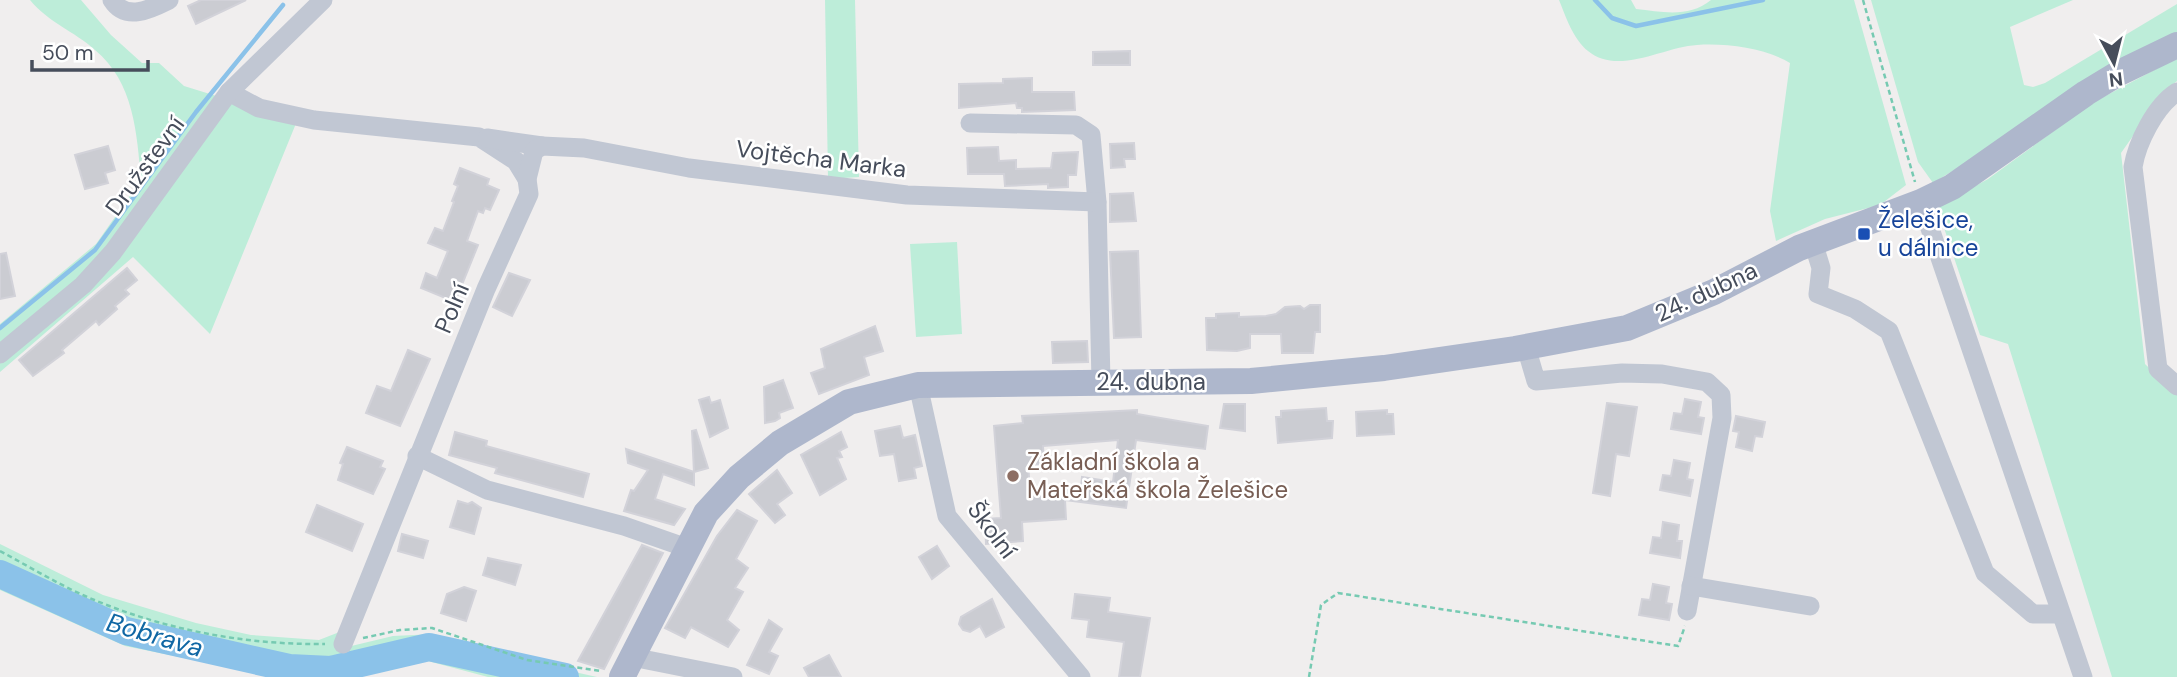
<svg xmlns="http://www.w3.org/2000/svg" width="2177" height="677" font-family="'DM Sans',sans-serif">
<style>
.green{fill:#bdedd9}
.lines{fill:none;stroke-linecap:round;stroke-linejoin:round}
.stream{stroke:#8bc2e9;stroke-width:4.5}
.river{stroke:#8bc2e9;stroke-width:28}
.building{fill:#cbccd2;stroke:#d2d2d9;stroke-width:2;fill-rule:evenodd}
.path{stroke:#76cab2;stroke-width:2.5;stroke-dasharray:5 3.5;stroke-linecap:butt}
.minor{stroke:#c1c7d3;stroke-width:19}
.major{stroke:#aeb7cc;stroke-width:26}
.transit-dot{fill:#1a4fb4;stroke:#fff;stroke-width:2.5}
.education-dot{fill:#8d6e63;stroke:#fff;stroke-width:2.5}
.labels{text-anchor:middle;stroke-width:5;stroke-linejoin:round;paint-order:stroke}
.street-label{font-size:24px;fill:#464d5b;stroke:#fff}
.transit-label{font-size:24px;fill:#164399;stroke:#fff;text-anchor:start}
.education-label{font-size:24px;fill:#785e54;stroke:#fff;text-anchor:start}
.water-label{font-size:26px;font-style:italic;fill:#1067a4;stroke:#fff}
</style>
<rect width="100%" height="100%" fill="#f0eeee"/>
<g class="green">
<path d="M 30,0 L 81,0 L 111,35 L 142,63 L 159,63 L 184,86 L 297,121 L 210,334 L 133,257 L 0,372 L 0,324 L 96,244 L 141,180 C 137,134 134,82 95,50 C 74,31 49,23 30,0 Z"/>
<polygon points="825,0 855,0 859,177 828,179"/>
<path d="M 1559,0 L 1631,0 L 1636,9 C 1663,12 1689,18 1711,0 L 1854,0 L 1906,185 L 1880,205 L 1825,219 L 1776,241 L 1770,211 L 1790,63 C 1765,48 1727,43 1697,45 C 1663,47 1618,76 1588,51 C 1573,39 1566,17 1559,0 Z"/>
<polygon points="1871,0 2073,0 2010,27 2024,85 2033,87 2045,83 2177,4 2177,33 1933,183 1918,162"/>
<polygon points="2177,58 2177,81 2164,92 2121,153 2145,364 2177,395 2177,677 2112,677 2008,344 1980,335 1937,207 1988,179 2092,103"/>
<polygon points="957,242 962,334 916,337 910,244"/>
<polygon points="0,544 103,595 196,623 251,635 319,640 342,631 343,648 393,636 434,634 493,654 597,677 488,677 424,660 331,677 278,677 125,646 0,590"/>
</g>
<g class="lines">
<g class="stream">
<polyline points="1595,0 1612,18 1636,26 1763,0"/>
<polyline points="0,328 95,250 196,112 283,5"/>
</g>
<polyline class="river" points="0,574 126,631 289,668 331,670 429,647 565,677"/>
</g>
<g class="building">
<polygon points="201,0 246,0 196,24 188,6"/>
<polygon points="1130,51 1130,65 1093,65 1093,52"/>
<polygon points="1032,78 1032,92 1074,92 1075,110 1022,112 1022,108 1017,108 1016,103 959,108 959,84 1003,83 1003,79"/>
<polygon points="1134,143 1135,159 1124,159 1125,167 1111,168 1110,144"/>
<polygon points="108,146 115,170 105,173 108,183 85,189 75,155"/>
<polygon points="998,147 999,161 1016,160 1016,169 1051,168 1053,153 1078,152 1076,175 1068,175 1068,187 1048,188 1048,184 1005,186 1004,174 968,174 967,148"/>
<polygon points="460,168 489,179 487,185 499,190 490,210 485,208 483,213 478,211 467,241 478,245 455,302 421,288 426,273 437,278 448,251 428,243 435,228 443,231 454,202 452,201 458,186 454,184"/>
<polygon points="1133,193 1136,221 1110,222 1110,194"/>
<polygon points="1138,251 1141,337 1114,338 1110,252"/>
<polygon points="6,253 15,296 0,299 0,254"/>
<polygon points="127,268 137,280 125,290 129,294 115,306 117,309 99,325 96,321 62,350 64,353 33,376 19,360"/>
<polygon points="509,273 530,280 512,316 493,307"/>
<polygon points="1310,305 1320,305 1320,332 1315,332 1313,353 1282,353 1281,334 1250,334 1250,348 1237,351 1207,350 1206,318 1216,318 1216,314 1239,313 1239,317 1266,316 1276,314 1285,307 1300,306 1304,309"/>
<polygon points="875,326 883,351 864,357 869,375 819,394 811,373 825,368 821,349"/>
<polygon points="1087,341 1088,362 1053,363 1052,342"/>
<polygon points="408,350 430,359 400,426 366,413 377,386 391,391"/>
<polygon points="783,380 793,408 779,413 780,418 775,421 765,423 764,387"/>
<polygon points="709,397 711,403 720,400 728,428 710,437 699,400"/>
<polygon points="1685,399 1701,402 1698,417 1704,418 1701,434 1671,429 1674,413 1682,414"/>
<polygon points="1607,403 1637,407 1629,456 1616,454 1610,496 1593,493"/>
<polygon points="1224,404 1245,404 1245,431 1220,428"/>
<polygon points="1326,408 1327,421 1333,421 1332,438 1278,443 1276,417 1281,417 1281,411"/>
<path d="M 1137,410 L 1137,414 L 1208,426 L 1205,449 L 1136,440 L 1126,508 L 1065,500 L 1066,519 L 1022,522 L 1023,541 L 986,544 L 985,519 L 1001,518 L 994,426 L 1023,423 L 1022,416 ZM 1118,440 L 1113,482 L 1082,477 L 1081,487 L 1030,489 L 1028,465 L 1044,464 L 1043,446 Z"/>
<polygon points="1387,410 1387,414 1393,414 1394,434 1357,436 1356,412"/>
<polygon points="1736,416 1765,422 1762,437 1755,436 1752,451 1736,447 1739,432 1733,431"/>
<polygon points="900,426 903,438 915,435 922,466 914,468 916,478 899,481 894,454 880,456 875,431"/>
<polygon points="696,430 708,468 694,472 694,485 663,474 655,499 685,509 674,525 624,511 631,490 634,491 648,470 628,463 626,449 694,472 692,431"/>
<polygon points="455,432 487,441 486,446 589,474 583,497 495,473 497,468 449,455"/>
<polygon points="841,432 847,447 839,451 842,457 837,458 846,479 820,495 801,455"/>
<polygon points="347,447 383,461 380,467 385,469 373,494 338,480 343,464 340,463"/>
<polygon points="1674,460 1690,463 1687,479 1693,480 1690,496 1660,490 1663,475 1671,476"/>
<polygon points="777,470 792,493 777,504 785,515 775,523 749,494"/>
<polygon points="458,501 468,504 472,502 481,508 474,534 450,527"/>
<polygon points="317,505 363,524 352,551 306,532"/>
<polygon points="737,510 757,521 736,559 748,568 735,588 743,592 727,620 739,630 728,647 691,627 685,638 665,628 717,536"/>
<polygon points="1663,522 1679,525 1677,541 1682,541 1680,558 1650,553 1653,537 1661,538"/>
<polygon points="402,534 428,541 423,558 398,551"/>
<polygon points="642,545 663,553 604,669 578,661"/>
<polygon points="937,546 949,566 932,579 919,557"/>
<polygon points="488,558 521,565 515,585 483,575"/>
<polygon points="1653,584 1669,587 1666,603 1672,604 1669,620 1639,615 1642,599 1650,600"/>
<polygon points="464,587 476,591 466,621 441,613 447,594"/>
<polygon points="1075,594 1110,598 1108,612 1150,618 1140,677 1119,677 1124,642 1087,637 1089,620 1072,618"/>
<polygon points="992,599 1004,627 986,637 980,626 970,632 963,630 959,624 961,617"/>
<polygon points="769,620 782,629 769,652 778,656 769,674 747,665"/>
<polygon points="829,655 841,677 809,677 804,668"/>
</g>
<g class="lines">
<g class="path">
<polyline points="1863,0 1915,182"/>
<path d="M 0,551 C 28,566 56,583 85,596 C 160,629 243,645 325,644"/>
<polyline points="363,638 400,630 432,628 527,660 601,671"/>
<polyline points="1309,677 1321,605 1338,593 1678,646 1685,626"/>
</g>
<g class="minor">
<path d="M 112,0 C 126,22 151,9 169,0"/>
<polyline points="229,92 259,108 314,120 479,137 516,161 527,179"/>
<path d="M 2177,92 C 2155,106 2137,143 2133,167 L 2158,369 L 2177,386"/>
<polyline points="970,123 1076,125 1091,135 1097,202 1101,382"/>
<polyline points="487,138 542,146"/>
<polyline points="1921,202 2083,677"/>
<polyline points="1813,242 1821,268 1818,294 1855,309 1889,331 1985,573 2033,614 2061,614"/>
<polyline points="1526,347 1536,381 1622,373 1662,374 1707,382 1721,395 1722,418 1687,611"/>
<polyline points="0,354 83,285 113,252 229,92 323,0"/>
<polyline points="918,385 947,516 1081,677"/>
<polyline points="417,456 487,490 624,526 687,548"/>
<polyline points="1691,586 1810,606"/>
<polyline points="343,644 486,289 529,194 527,179 534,151 542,146 584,148 689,168 907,195 1097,202"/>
<polyline points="632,657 733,677"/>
</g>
<polyline class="major" points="622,677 706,513 739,477 780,443 849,402 918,385 1251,381 1384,368 1515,349 1627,328 1714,292 1799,248 1921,202 1952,187 2086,93 2119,73 2177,45"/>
</g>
<rect class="transit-dot" x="1857" y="227" width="14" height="14" rx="3.5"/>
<circle class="education-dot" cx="1013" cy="476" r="7"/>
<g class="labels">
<g class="street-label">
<text transform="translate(821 159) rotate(7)" y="8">Vojtěcha Marka</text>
<text transform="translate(145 166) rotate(-54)" y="8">Družstevní</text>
<text transform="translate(1706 292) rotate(-25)" y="8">24. dubna</text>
<text transform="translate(452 308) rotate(-67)" y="8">Polní</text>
<text x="1151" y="390">24. dubna</text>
<text transform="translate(992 530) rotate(53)" y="8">Školní</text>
</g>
<g class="transit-label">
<text x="1878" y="228">Želešice,<tspan x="1878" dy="28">u dálnice</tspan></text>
</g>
<g class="education-label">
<text x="1027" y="470">Základní škola a<tspan x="1027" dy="28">Mateřská škola Želešice</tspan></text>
</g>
<g class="water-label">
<text transform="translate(155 635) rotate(16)" y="9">Bobrava</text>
</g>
</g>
<g transform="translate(2114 63) rotate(173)" stroke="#ffffff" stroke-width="5" paint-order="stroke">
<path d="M0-5L12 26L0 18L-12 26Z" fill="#464d5b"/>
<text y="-10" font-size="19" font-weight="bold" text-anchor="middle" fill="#464d5b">N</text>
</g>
<path d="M32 60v10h116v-10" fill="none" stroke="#464d5b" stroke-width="3.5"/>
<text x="42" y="60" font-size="21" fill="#464d5b" stroke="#ffffff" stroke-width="5" paint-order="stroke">50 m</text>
</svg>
